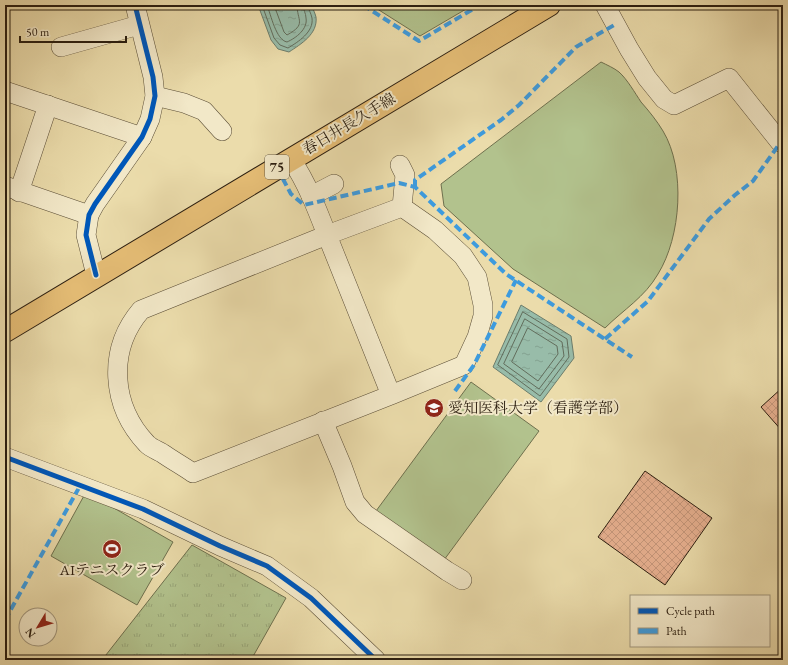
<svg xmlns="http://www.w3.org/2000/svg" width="788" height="665" font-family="'EB Garamond','Noto Serif JP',serif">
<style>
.grass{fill:url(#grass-tufts);stroke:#6e704e}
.garden{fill:#b2c28d;stroke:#6e704e}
.water{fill:url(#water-ripples);stroke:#6c7d6c}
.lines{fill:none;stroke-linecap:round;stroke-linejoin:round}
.shore{stroke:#626d5c;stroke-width:1}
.building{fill:url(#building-cross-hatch);stroke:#2b1e10}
.minor-casing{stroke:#5b4e37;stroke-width:20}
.major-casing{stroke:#2b1e10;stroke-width:24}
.minor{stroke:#f2e8c8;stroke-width:19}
.major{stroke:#e6be76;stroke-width:22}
.quiet{stroke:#3d9bde;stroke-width:4;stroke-dasharray:8 4;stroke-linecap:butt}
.cycleway-casing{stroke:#f2e8c8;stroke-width:8}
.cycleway{stroke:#0057b8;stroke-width:5}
.labels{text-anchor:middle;stroke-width:4;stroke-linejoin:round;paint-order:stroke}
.shield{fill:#f2e8c8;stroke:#675b47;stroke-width:1}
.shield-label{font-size:14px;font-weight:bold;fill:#2b1e10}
.street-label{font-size:15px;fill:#2b1e10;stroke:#f2e8c8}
.poi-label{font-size:15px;fill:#2b1e10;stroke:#f2e8c8;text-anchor:start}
</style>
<defs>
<pattern id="grass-tufts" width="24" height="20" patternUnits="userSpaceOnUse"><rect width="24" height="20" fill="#b2c28d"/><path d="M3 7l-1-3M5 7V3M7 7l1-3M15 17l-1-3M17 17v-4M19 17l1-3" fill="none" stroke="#99a679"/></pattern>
<pattern id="water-ripples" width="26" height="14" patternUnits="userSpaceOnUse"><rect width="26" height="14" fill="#98bca9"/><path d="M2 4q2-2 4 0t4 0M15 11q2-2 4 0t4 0" fill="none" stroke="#83a190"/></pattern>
<pattern id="building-cross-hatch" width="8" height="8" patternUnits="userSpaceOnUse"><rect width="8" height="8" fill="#e7b090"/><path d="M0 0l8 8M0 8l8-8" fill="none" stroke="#c6977b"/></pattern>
</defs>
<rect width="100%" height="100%" fill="#ebdcab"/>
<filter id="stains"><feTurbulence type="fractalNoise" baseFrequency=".005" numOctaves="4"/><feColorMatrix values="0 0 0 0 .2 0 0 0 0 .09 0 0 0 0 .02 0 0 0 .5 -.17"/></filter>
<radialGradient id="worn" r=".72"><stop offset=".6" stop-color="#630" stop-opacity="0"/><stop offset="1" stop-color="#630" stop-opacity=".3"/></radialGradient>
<polygon class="grass" points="192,545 286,598 251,660 102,660"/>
<g class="garden">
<polygon points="371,5 473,5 420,36"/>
<path d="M 601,62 C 607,65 614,68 619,72 C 627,79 635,93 641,102 C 649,111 657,121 663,131 C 686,169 681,237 658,274 C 645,297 623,310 605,328 L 513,269 L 444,206 L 441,184 Z"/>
<polygon points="471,382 539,431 444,560 376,511"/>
<polygon points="86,492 173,542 137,605 51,556"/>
</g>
<g class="water">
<path d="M 258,5 L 311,5 C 313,9 315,13 316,17 C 318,34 301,44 289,52 L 278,49 L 271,40 Z"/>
<polygon points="521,305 571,336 574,358 541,402 493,367"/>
</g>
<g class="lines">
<g class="shore">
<path d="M 262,5 L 274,38 L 280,45 L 288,48 C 298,42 314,32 312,18 C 311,13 308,9 308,5"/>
<path d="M 267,5 C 271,15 276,40 287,42 C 296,38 308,29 306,18 C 306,13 303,10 303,5"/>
<path d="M 274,5 L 284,32 L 287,35 C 307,24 297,21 297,5"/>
<polygon points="523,312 567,339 569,357 540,396 498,365"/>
<polygon points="525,319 562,342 564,356 539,389 504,364"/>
<polygon points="528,328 557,346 558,354 538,381 512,362"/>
</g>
</g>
<g class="building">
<polygon points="783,387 783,432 761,407"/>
<polygon points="645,471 712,518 665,585 598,537"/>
</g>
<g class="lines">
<defs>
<g id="minor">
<polyline points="605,5 629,49 647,78 664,99 674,105 729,78 780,142"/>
<polyline points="61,47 139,25"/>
<polyline points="5,91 142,137"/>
<polyline points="155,96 184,103 204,111 222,131"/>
<path d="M 291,159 C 307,183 317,209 327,235 L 391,395 L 193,473 C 183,466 172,460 162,453 C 157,450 151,448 147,444 C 111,406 107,350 141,310 L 327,235 L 402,207 L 435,230 L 463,256 L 477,277 L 483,305 L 483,316 L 477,337 L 464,365 L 391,395"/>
<polyline points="400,165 405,175 402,207"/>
<polyline points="5,186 89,215"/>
<polyline points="19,192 48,105"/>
<polyline points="311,196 334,184"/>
<polyline points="96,275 86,235 89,215 95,204 142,137 150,119 155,96 153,77 135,5"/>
<polyline points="323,421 342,466 355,502 365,514 447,571 462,580"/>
<polyline points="5,457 143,509 220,546 267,566 311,598 376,660"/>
</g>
<polyline id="major" points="5,331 549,5"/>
</defs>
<use href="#minor" class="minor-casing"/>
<use href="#major" class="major-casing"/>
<use href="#minor" class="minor"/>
<use href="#major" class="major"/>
<g class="quiet">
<polyline points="363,5 419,41 480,5"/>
<polyline points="277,168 291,194 304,205 399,183 415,187 506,274 632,357"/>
<polyline points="415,187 415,180 501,120 519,105 576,47 616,24"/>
<polyline points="605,339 648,301 709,219 735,195 753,181 783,139"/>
<polyline points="455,391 474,365 516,280"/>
<polyline points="5,620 80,486"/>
</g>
<defs>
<g id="cycleway">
<polyline points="96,275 86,235 89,215 95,204 142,137 150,119 155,96 153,77 135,5"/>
<polyline points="5,457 143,509 220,546 267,566 311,598 376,660"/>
</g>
</defs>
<use href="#cycleway" class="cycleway-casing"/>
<use href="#cycleway" class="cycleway"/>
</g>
<defs>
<symbol id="university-disc" viewBox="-11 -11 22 22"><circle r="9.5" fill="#8f2418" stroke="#f2e8c8"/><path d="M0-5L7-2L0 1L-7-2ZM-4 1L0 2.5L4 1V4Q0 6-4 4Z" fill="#fff"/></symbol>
<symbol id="stadium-disc" viewBox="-11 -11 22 22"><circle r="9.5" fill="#8f2418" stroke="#f2e8c8"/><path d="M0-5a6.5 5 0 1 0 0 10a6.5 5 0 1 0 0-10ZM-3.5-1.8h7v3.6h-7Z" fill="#fff"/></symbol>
</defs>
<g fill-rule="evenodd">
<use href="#university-disc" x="423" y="397" width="22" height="22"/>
<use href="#stadium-disc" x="101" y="538" width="22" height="22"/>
</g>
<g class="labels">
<rect class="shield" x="265" y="155" width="24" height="24" rx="3"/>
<g class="shield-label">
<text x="277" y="172">75</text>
</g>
<g class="street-label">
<text transform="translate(349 124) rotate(-31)" y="5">春日井長久手線</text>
</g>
<g class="poi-label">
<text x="448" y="413">愛知医科大学（看護学部）</text>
<text x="112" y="575" text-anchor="middle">AIテニスクラブ</text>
</g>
</g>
<rect width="788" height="665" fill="none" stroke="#ebdcab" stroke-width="20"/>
<rect x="6" y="6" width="776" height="653" fill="none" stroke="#2b1e10" stroke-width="2"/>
<rect x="10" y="10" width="768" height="645" fill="none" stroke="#2b1e10"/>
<rect x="630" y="595" width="140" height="52" fill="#f2e8c8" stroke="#a2977e"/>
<rect x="638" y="608" width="20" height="6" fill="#0057b8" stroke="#a2977e"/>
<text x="666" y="615" font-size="12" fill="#2b1e10">Cycle path</text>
<rect x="638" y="628" width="20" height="6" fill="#3d9bde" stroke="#a2977e"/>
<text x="666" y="635" font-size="12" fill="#2b1e10">Path</text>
<g transform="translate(38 627) rotate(232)"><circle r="19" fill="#f2e8c8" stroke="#a2977e"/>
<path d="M0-3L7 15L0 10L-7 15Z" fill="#8f2418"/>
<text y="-6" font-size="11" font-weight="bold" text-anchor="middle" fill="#2b1e10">N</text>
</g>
<path d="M20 36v6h106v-6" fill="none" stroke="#2b1e10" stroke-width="2"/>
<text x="26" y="36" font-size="12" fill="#2b1e10" stroke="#f2e8c8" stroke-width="3" paint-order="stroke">50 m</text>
<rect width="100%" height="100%" filter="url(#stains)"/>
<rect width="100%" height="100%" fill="url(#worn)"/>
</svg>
